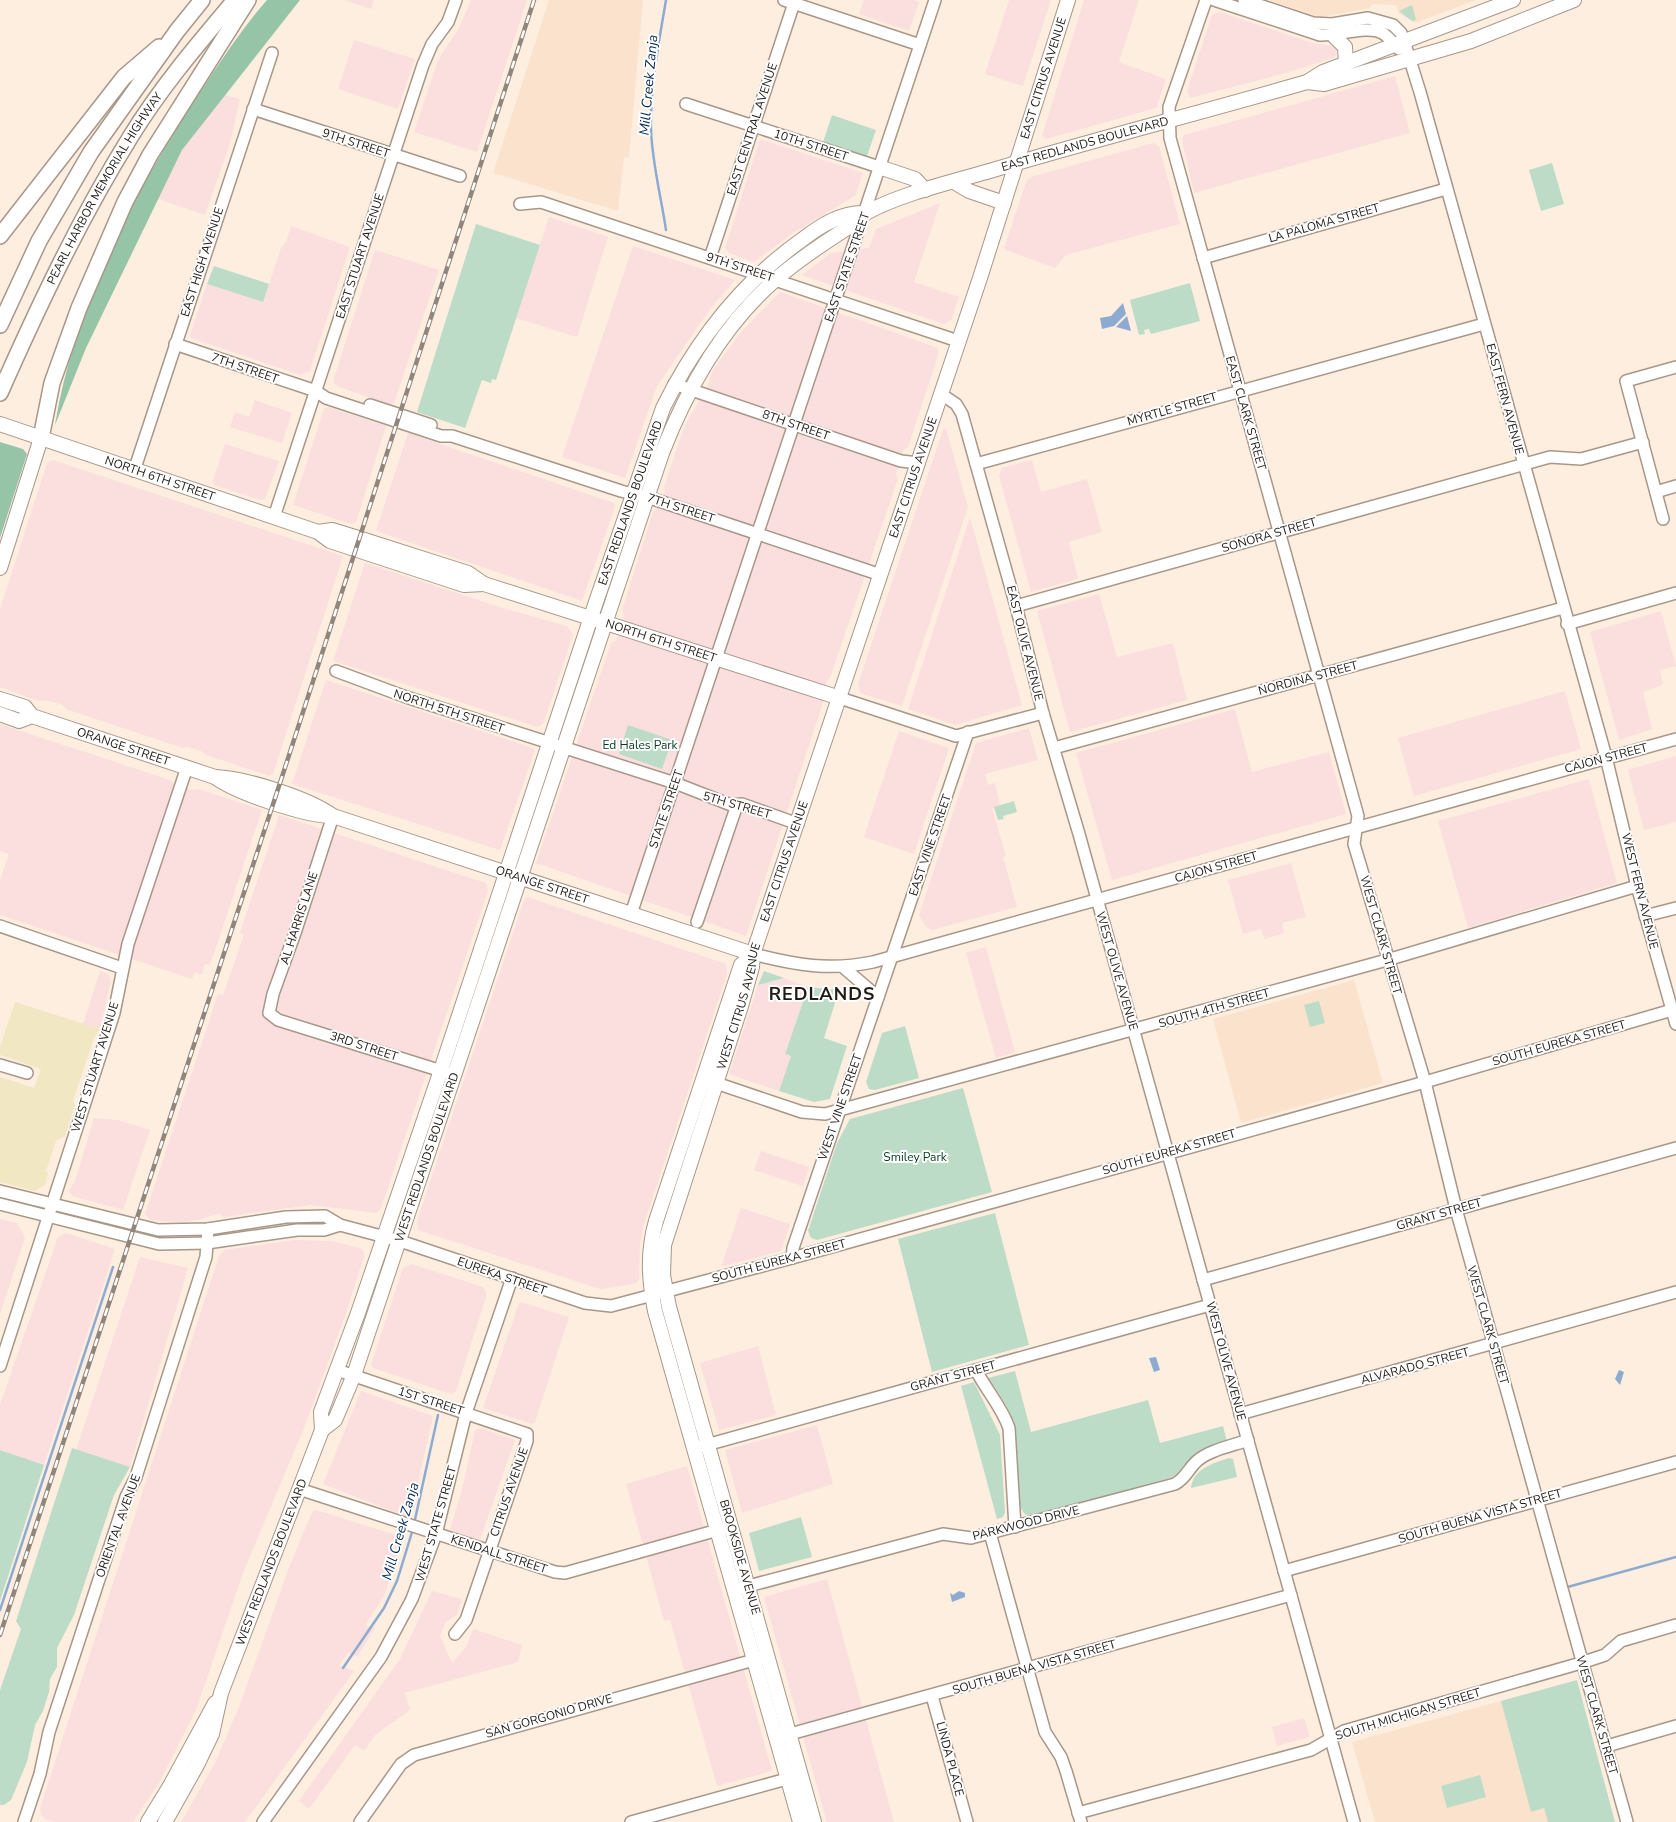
<svg xmlns="http://www.w3.org/2000/svg" width="1676" height="1822" font-family="'Nunito Sans',sans-serif">
<style>
.commercial{fill:#fadfde}
.built{fill:#fbe2cc}
.green{fill:#bddcc7}
.forest{fill:#96c4a6}
.sand{fill:#f1e7c2}
.water{fill:#8dabd1}
.lines{fill:none;stroke-linecap:round;stroke-linejoin:round}
.stream{stroke:#8dabd1;stroke-width:2.5}
.minor-casing{stroke:#a89788;stroke-width:14}
.major-casing{stroke:#a89788;stroke-width:16}
.highway-casing{stroke:#a89788;stroke-width:18}
.minor{stroke:#fff;stroke-width:11}
.major{stroke:#fff;stroke-width:14}
.highway{stroke:#fff;stroke-width:15}
.rail-casing{stroke:#91867c;stroke-width:4.5}
.rail{stroke:#fefefe;stroke-width:2.5;stroke-dasharray:8;stroke-linecap:butt}
.labels{text-anchor:middle;stroke-width:4;stroke-linejoin:round;paint-order:stroke}
.street-label{font-size:12px;fill:#211b15;stroke:#fefefe}
.park-label{font-size:12px;fill:#023d21;stroke:#fefefe}
.water-label{font-size:14px;font-style:italic;fill:#002957;stroke:#fefefe}
.district-label{font-size:18px;font-weight:bold;letter-spacing:1px;fill:#211b15;stroke:#fefefe}
</style>
<rect width="100%" height="100%" fill="#fdeee0"/>
<g class="commercial">
<polygon points="344,0 374,0 371,9"/>
<polygon points="471,0 527,0 477,152 414,132 438,60 458,30"/>
<polygon points="864,0 914,0 919,2 909,31 859,14"/>
<polygon points="1009,0 1051,0 1023,86 985,74"/>
<polygon points="1084,0 1139,0 1119,62 1166,79 1156,108 1046,139 1042,136"/>
<polygon points="1220,12 1312,43 1332,46 1336,49 1337,54 1333,58 1286,73 1190,98 1187,91 1212,15"/>
<polygon points="354,40 415,59 398,109 338,89"/>
<polygon points="1395,76 1410,133 1194,193 1182,140 1184,135"/>
<polygon points="225,95 240,99 230,143 205,215 158,199 182,150"/>
<polygon points="760,139 863,173 855,196 793,233 754,262 729,253 725,248"/>
<polygon points="1153,143 1159,146 1180,224 1066,255 1055,268 1006,250 1004,248 1027,180 1031,177"/>
<polygon points="940,203 914,282 959,297 951,320 944,324 802,275 831,253 869,248 876,229"/>
<polygon points="549,217 608,237 577,337 516,318"/>
<polygon points="291,226 350,247 310,371 300,375 191,338 190,335 207,284 263,302 281,248 286,242"/>
<polygon points="633,246 735,280 710,309 657,386 625,478 562,457"/>
<polygon points="375,250 439,270 394,403 391,405 339,387 334,383 334,378"/>
<polygon points="780,292 938,348 938,356 908,447 903,450 896,473 898,479 830,678 827,681 822,706 746,936 536,863 611,643 616,641 624,615 622,610 653,512 657,509 665,491 664,487 684,427 708,385 712,372 723,356 743,330"/>
<polygon points="255,400 292,413 282,443 230,427 235,412 249,417"/>
<polygon points="328,407 386,426 356,522 351,524 293,505 324,409"/>
<polygon points="946,429 968,507 902,706 860,693 858,684 943,430"/>
<polygon points="408,433 614,503 615,507 582,601 376,531"/>
<polygon points="225,444 279,461 265,499 261,500 214,485 213,480"/>
<polygon points="53,460 343,556 273,774 270,776 206,755 201,751 187,747 183,748 66,709 63,705 50,701 38,701 0,687 0,609 47,463"/>
<polygon points="1032,460 1041,492 1087,479 1102,532 1069,542 1078,579 1031,592 999,476 1002,468"/>
<polygon points="970,517 1022,705 955,725 908,709"/>
<polygon points="365,563 503,608 567,626 573,635 543,724 537,727 333,661"/>
<polygon points="1099,594 1117,657 1173,643 1187,700 1070,732 1037,611"/>
<polygon points="1661,611 1676,666 1660,670 1663,685 1643,692 1652,729 1619,740 1590,632"/>
<polygon points="326,680 533,748 535,750 500,850 292,784"/>
<polygon points="1565,691 1581,749 1414,796 1398,738"/>
<polygon points="1235,709 1252,772 1329,752 1346,814 1112,880 1076,753"/>
<polygon points="0,724 173,781 173,784 191,790 199,789 262,810 210,965 205,964 202,975 195,972 192,979 0,915 0,880 9,854 0,851"/>
<polygon points="1029,728 1038,760 985,774 988,785 995,783 1000,806 992,808 1006,856 1003,857 1017,907 932,930 926,927 919,915 976,743"/>
<polygon points="899,731 949,748 914,854 864,837"/>
<polygon points="1676,756 1676,822 1644,830 1628,770"/>
<polygon points="1589,779 1617,883 1468,928 1438,821"/>
<polygon points="279,815 486,883 488,891 381,1208 377,1213 311,1205 224,1217 219,1213 198,1220 178,1222 150,1220 145,1214 218,994 223,995 244,935 240,933"/>
<polygon points="1291,863 1306,917 1282,923 1284,933 1264,939 1261,929 1243,934 1228,880"/>
<polygon points="528,897 726,964 727,974 643,1227 640,1244 639,1279 636,1283 628,1285 600,1289 418,1230 417,1221 524,900"/>
<polygon points="986,947 1015,1052 996,1058 966,953"/>
<polygon points="100,971 108,974 111,981 100,1029 83,1024"/>
<polygon points="784,978 808,987 785,1053 791,1056 779,1091 729,1074 758,985"/>
<polygon points="94,1118 118,1120 150,1130 123,1210 72,1196 69,1191 75,1181"/>
<polygon points="761,1151 809,1167 803,1186 754,1170"/>
<polygon points="741,1208 790,1224 781,1251 721,1267"/>
<polygon points="0,1219 17,1223 25,1238 0,1314"/>
<polygon points="66,1233 115,1249 44,1465 0,1450 0,1405 58,1237"/>
<polygon points="295,1240 332,1241 360,1248 364,1252 364,1256 345,1316 304,1428 243,1573 196,1710 159,1783 133,1822 54,1822 45,1819 41,1814 40,1808 54,1765 219,1256 224,1250"/>
<polygon points="140,1257 188,1268 130,1467 76,1450"/>
<polygon points="412,1264 483,1287 486,1291 486,1297 456,1391 451,1394 373,1368 371,1365 403,1268"/>
<polygon points="521,1302 569,1317 535,1422 532,1424 483,1408 518,1306"/>
<polygon points="758,1346 776,1415 719,1430 700,1363"/>
<polygon points="361,1391 433,1416 410,1518 323,1484"/>
<polygon points="817,1425 833,1484 742,1513 725,1450"/>
<polygon points="481,1428 515,1440 480,1540 450,1530 462,1490 474,1435 476,1429"/>
<polygon points="687,1466 772,1771 717,1786 670,1620 664,1621 626,1484"/>
<polygon points="316,1510 403,1537 384,1596 365,1625 375,1628 358,1656 348,1653 339,1665 354,1671 245,1822 181,1822 215,1763 239,1707 290,1565 312,1512"/>
<polygon points="827,1579 894,1822 827,1822 764,1597"/>
<polygon points="432,1591 462,1599 457,1615 446,1622 440,1636 452,1663 467,1646 473,1629 522,1645 518,1662 405,1693 410,1710 375,1735 364,1751 355,1745 309,1809 299,1801 400,1659"/>
<polygon points="1304,1718 1310,1737 1277,1746 1272,1727"/>
</g>
<g class="built">
<polygon points="549,0 643,0 629,158 624,157 618,211 493,173"/>
<polygon points="1268,0 1476,0 1415,23 1399,13 1396,5 1373,4 1369,8 1328,16 1317,16"/>
<polygon points="1354,980 1383,1083 1241,1123 1213,1019"/>
<polygon points="1577,1680 1615,1822 1375,1822 1352,1742"/>
</g>
<g class="green">
<polygon points="1412,5 1416,20 1412,21 1399,11"/>
<polygon points="832,115 876,130 867,156 823,142"/>
<polygon points="1552,163 1564,204 1541,211 1529,170"/>
<polygon points="476,224 540,245 496,380 492,379 491,383 482,380 465,428 417,412"/>
<polygon points="214,266 269,284 263,302 207,284"/>
<polygon points="1190,283 1200,321 1151,334 1149,329 1144,330 1145,334 1139,335 1130,300"/>
<polygon points="628,725 672,740 662,769 619,754"/>
<polygon points="1014,801 1017,812 1003,816 1004,819 998,820 994,807"/>
<polygon points="764,971 784,978 758,985"/>
<polygon points="808,987 839,990 824,1038 847,1046 830,1099 814,1102 779,1091 791,1056 785,1054"/>
<polygon points="1319,1001 1325,1023 1310,1027 1304,1005"/>
<polygon points="905,1026 919,1078 875,1090 869,1089 866,1082 882,1033"/>
<polygon points="963,1088 992,1192 817,1240 811,1238 808,1231 837,1143 850,1119"/>
<polygon points="995,1213 1029,1345 932,1372 898,1239"/>
<path d="M 1015,1371 L 1031,1432 L 1148,1400 L 1160,1443 L 1223,1426 L 1227,1442 L 1196,1453 L 1182,1472 L 1173,1477 L 1034,1516 C 1030,1516 1027,1516 1024,1513 C 1013,1501 1019,1444 1014,1425 C 1010,1407 998,1393 988,1378 Z"/>
<polygon points="974,1382 1000,1435 1005,1512 1003,1517 997,1519 961,1386"/>
<polygon points="72,1448 130,1467 114,1495 74,1615 57,1648 57,1667 50,1679 49,1692 43,1711 35,1725 27,1762 11,1800 4,1805 0,1805 0,1690 21,1629 16,1621"/>
<polygon points="0,1450 44,1465 0,1601"/>
<path d="M 1229,1458 L 1233,1459 L 1237,1477 L 1191,1488 C 1193,1469 1213,1463 1229,1458 Z"/>
<polygon points="801,1517 812,1557 759,1571 749,1533"/>
<polygon points="1577,1680 1615,1822 1548,1822 1544,1808 1531,1812 1501,1701"/>
<polygon points="1480,1775 1486,1797 1447,1808 1441,1786"/>
</g>
<g class="forest">
<path d="M 267,0 L 300,0 L 182,150 L 86,348 L 55,425 C 75,302 139,182 208,80 C 227,52 245,25 267,0 Z"/>
<polygon points="0,442 23,449 27,454 0,538"/>
</g>
<polygon class="sand" points="15,1002 100,1029 94,1038 73,1101 75,1105 65,1136 56,1141 46,1171 48,1174 45,1185 35,1191 0,1182 0,1077 34,1088 41,1069 0,1055 0,1047"/>
<g class="water">
<polygon points="1123,303 1126,314 1114,326 1102,329 1100,318 1111,316"/>
<polygon points="1127,316 1131,331 1116,327"/>
<polygon points="1156,1357 1160,1370 1154,1372 1149,1358"/>
<polygon points="1619,1370 1624,1372 1620,1385 1615,1379"/>
<polygon points="959,1591 965,1593 965,1597 952,1602 950,1593 953,1595"/>
</g>
<g class="lines">
<g class="stream">
<path d="M 666,0 C 659,42 650,86 651,129 C 652,163 661,196 666,230"/>
<polyline points="414,1524 438,1415"/>
<polyline points="1564,1588 1676,1557"/>
<polyline points="0,1610 113,1267"/>
<polyline points="343,1668 384,1608 397,1581 413,1529"/>
</g>
<defs>
<g id="minor">
<polyline points="784,0 920,45"/>
<polyline points="1206,0 1169,107 1170,138 1358,816 1354,844 1425,1082 1456,1209 1627,1822"/>
<path d="M 1214,0 L 1320,35 C 1338,36 1368,25 1382,33 C 1389,36 1393,44 1399,49"/>
<polyline points="1244,0 1313,23 1332,24 1368,18 1393,25 1401,33 1404,41 1420,92 1606,757 1637,886 1676,1024"/>
<polyline points="686,104 879,167"/>
<polyline points="253,109 460,176"/>
<polyline points="520,204 541,202 958,341"/>
<polyline points="710,258 795,0"/>
<polyline points="1203,258 1446,189"/>
<polyline points="175,344 316,391 326,398 441,436 452,436 621,491 656,500 881,575"/>
<polyline points="674,384 901,461 918,463"/>
<polyline points="941,394 956,404 962,414 1016,606 1043,713 1079,834 1354,1822"/>
<polyline points="370,405 431,425"/>
<polyline points="976,464 1484,324"/>
<polyline points="134,471 272,53"/>
<polyline points="1656,492 1676,486"/>
<polyline points="274,517 423,65 432,44 448,22 456,0"/>
<polyline points="1663,519 1626,381 1676,367"/>
<polyline points="1016,606 1550,457 1581,459 1643,442"/>
<polyline points="1567,624 1676,593"/>
<polyline points="336,671 406,697 675,783 731,805 742,804 798,824"/>
<polyline points="840,698 956,736 1043,713"/>
<polyline points="1054,748 1563,608"/>
<polyline points="333,816 295,933 273,994 269,1013 278,1020 448,1073"/>
<polyline points="631,914 935,0"/>
<polyline points="1645,916 1676,908"/>
<polyline points="697,922 737,805"/>
<polyline points="0,926 122,968"/>
<path d="M 753,954 C 796,965 829,971 873,962 L 1676,739"/>
<polyline points="843,967 878,997"/>
<polyline points="0,1065 27,1073"/>
<polyline points="710,1081 802,1112 825,1114 1387,960 1637,886"/>
<polyline points="0,1191 158,1230 208,1229 286,1217 325,1216 340,1225 400,1241 585,1303 611,1306 792,1258 1425,1082 1672,1010"/>
<polyline points="0,1204 159,1244 207,1243 297,1230 324,1230 340,1225"/>
<polyline points="792,1258 793,1248 968,732"/>
<polyline points="1203,1280 1676,1148"/>
<polyline points="0,1366 114,1013 128,944 187,767"/>
<polyline points="337,1370 527,1434 527,1441 466,1620 455,1634"/>
<path d="M 976,1370 C 986,1390 1002,1407 1009,1428 L 1015,1527"/>
<polyline points="1240,1414 1676,1292"/>
<polyline points="699,1447 1210,1305"/>
<polyline points="299,1489 555,1572 565,1573 725,1528"/>
<polyline points="990,1533 1045,1732 1061,1757 1066,1771 1081,1822"/>
<polyline points="1284,1571 1676,1462"/>
<path d="M 741,1588 L 943,1534 L 971,1538 L 1175,1484 C 1186,1478 1188,1469 1197,1461 C 1209,1450 1232,1446 1248,1440"/>
<polyline points="932,1696 967,1822"/>
<polyline points="783,1736 1291,1595"/>
<polyline points="1607,1746 1676,1726"/>
<polyline points="1078,1813 1311,1750 1344,1731 1581,1663 1605,1655 1621,1641 1676,1625"/>
<polyline points="24,1822 40,1774 49,1732 126,1497 136,1477 206,1257 208,1229"/>
<polyline points="263,1822 381,1657 412,1599 436,1534 466,1413 512,1278"/>
<polyline points="360,1822 401,1764 414,1755 761,1658"/>
<polyline points="631,1822 794,1777"/>
</g>
<g id="major">
<polyline points="1334,36 1345,47 1346,64"/>
<polyline points="1307,82 1324,84 1471,41 1574,0"/>
<polyline points="879,167 915,179 925,190"/>
<polyline points="954,182 969,191 1004,203"/>
<path id="s1" d="M 0,424 L 318,532 L 330,541 L 464,585 L 484,584"/>
<path id="s2" d="M 318,532 L 332,530 L 358,538 L 468,573 L 484,584 L 840,698"/>
<polyline points="0,568 41,438"/>
<path id="s3" d="M 0,699 L 25,707 L 32,716 L 215,777 C 245,778 308,798 333,816 L 753,954"/>
<polyline points="0,714 19,721 32,716"/>
<path d="M 215,777 C 237,793 305,816 333,816"/>
<path d="M 753,954 L 741,965 L 656,1221 C 647,1252 649,1280 655,1311 L 800,1822"/>
<path id="s4" d="M 322,1430 L 335,1420 L 354,1375 L 662,453 C 687,389 722,326 775,280 C 799,259 825,242 852,225 C 857,222 861,216 866,213 C 899,194 956,181 993,170 C 1097,139 1203,112 1307,82 L 1323,72 L 1513,0"/>
<polyline points="148,1822 170,1786 215,1703"/>
<path id="s5" d="M 165,1822 L 197,1765 L 212,1734 L 221,1693 L 322,1430 L 321,1412 L 358,1313 L 438,1079 L 596,602 L 663,408 C 696,341 742,282 803,239 C 821,225 842,212 865,213"/>
<path id="s6" d="M 814,1822 L 669,1307 L 663,1275 L 664,1245 L 741,1006 L 752,967 L 753,954 L 980,278 L 1068,0"/>
</g>
<g id="highway">
<polyline points="0,236 124,77 159,47"/>
<polyline points="0,325 39,241 91,152 177,31 202,0"/>
<path id="s7" d="M 0,393 C 39,305 80,218 131,136 C 161,87 198,44 235,0"/>
<polyline points="41,438 52,383 79,308 125,202 150,155 248,0"/>
</g>
</defs>
<use href="#minor" class="minor-casing"/>
<use href="#major" class="major-casing"/>
<use href="#highway" class="highway-casing"/>
<use href="#minor" class="minor"/>
<use href="#major" class="major"/>
<use href="#highway" class="highway"/>
<defs>
<polyline id="rail" points="0,1635 280,783 534,0"/>
</defs>
<use href="#rail" class="rail-casing"/>
<use href="#rail" class="rail"/>
</g>
<g class="labels">
<g class="street-label">
<text dy="4" stroke="none"><textPath href="#s6" startOffset="1825">EAST CITRUS AVENUE</textPath></text>
<text transform="translate(752 129) rotate(-72)" y="4">EAST CENTRAL AVENUE</text>
<text transform="translate(356 143) rotate(18)" y="4">9TH STREET</text>
<text transform="translate(811 145) rotate(18)" y="4">10TH STREET</text>
<text dy="4" stroke="none"><textPath href="#s4" startOffset="1589">EAST REDLANDS BOULEVARD</textPath></text>
<text dy="4" stroke="none"><textPath href="#s7" startOffset="230">PEARL HARBOR MEMORIAL HIGHWAY</textPath></text>
<text transform="translate(1324 223) rotate(-16)" y="4">LA PALOMA STREET</text>
<text transform="translate(360 256) rotate(-72)" y="4">EAST STUART AVENUE</text>
<text transform="translate(202 262) rotate(-72)" y="4">EAST HIGH AVENUE</text>
<text transform="translate(740 267) rotate(18)" y="4">9TH STREET</text>
<text transform="translate(847 267) rotate(-71)" y="4">EAST STATE STREET</text>
<text transform="translate(245 368) rotate(19)" y="4">7TH STREET</text>
<text transform="translate(1505 399) rotate(75)" y="4">EAST FERN AVENUE</text>
<text transform="translate(1172 409) rotate(-16)" y="4">MYRTLE STREET</text>
<text transform="translate(1246 413) rotate(74)" y="4">EAST CLARK STREET</text>
<text transform="translate(796 425) rotate(19)" y="4">8TH STREET</text>
<text dy="4" stroke="none"><textPath href="#s6" startOffset="1405">EAST CITRUS AVENUE</textPath></text>
<text dy="4" stroke="none"><textPath href="#s1" startOffset="169">NORTH 6TH STREET</textPath></text>
<text dy="4" stroke="none"><textPath href="#s5" startOffset="1402">EAST REDLANDS BOULEVARD</textPath></text>
<text transform="translate(681 508) rotate(18)" y="4">7TH STREET</text>
<text transform="translate(1269 535) rotate(-16)" y="4">SONORA STREET</text>
<text dy="4" stroke="none"><textPath href="#s2" startOffset="362">NORTH 6TH STREET</textPath></text>
<text transform="translate(1025 643) rotate(76)" y="4">EAST OLIVE AVENUE</text>
<text transform="translate(1308 678) rotate(-15)" y="4">NORDINA STREET</text>
<text transform="translate(449 711) rotate(18)" y="4">NORTH 5TH STREET</text>
<text dy="4" stroke="none"><textPath href="#s3" startOffset="134">ORANGE STREET</textPath></text>
<text transform="translate(1606 758) rotate(-15)" y="4">CAJON STREET</text>
<text transform="translate(737 805) rotate(16)" y="4">5TH STREET</text>
<text transform="translate(666 809) rotate(-71)" y="4">STATE STREET</text>
<text transform="translate(930 845) rotate(-71)" y="4">EAST VINE STREET</text>
<text dy="4" stroke="none"><textPath href="#s6" startOffset="1000">EAST CITRUS AVENUE</textPath></text>
<text transform="translate(1216 867) rotate(-16)" y="4">CAJON STREET</text>
<text dy="4" stroke="none"><textPath href="#s3" startOffset="576">ORANGE STREET</textPath></text>
<text transform="translate(1640 891) rotate(76)" y="4">WEST FERN AVENUE</text>
<text transform="translate(299 918) rotate(-72)" y="4">AL HARRIS LANE</text>
<text transform="translate(1381 935) rotate(74)" y="4">WEST CLARK STREET</text>
<text transform="translate(1117 971) rotate(74)" y="4">WEST OLIVE AVENUE</text>
<text transform="translate(1214 1008) rotate(-16)" y="4">SOUTH 4TH STREET</text>
<text dy="4" stroke="none"><textPath href="#s6" startOffset="848">WEST CITRUS AVENUE</textPath></text>
<text transform="translate(1559 1043) rotate(-16)" y="4">SOUTH EUREKA STREET</text>
<text transform="translate(364 1046) rotate(18)" y="4">3RD STREET</text>
<text transform="translate(95 1067) rotate(-73)" y="4">WEST STUART AVENUE</text>
<text transform="translate(840 1107) rotate(-71)" y="4">WEST VINE STREET</text>
<text transform="translate(1169 1152) rotate(-16)" y="4">SOUTH EUREKA STREET</text>
<text dy="4" stroke="none"><textPath href="#s4" startOffset="295">WEST REDLANDS BOULEVARD</textPath></text>
<text transform="translate(1439 1214) rotate(-16)" y="4">GRANT STREET</text>
<text transform="translate(779 1261) rotate(-15)" y="4">SOUTH EUREKA STREET</text>
<text transform="translate(502 1276) rotate(19)" y="4">EUREKA STREET</text>
<text transform="translate(1488 1325) rotate(74)" y="4">WEST CLARK STREET</text>
<text transform="translate(1226 1361) rotate(75)" y="4">WEST OLIVE AVENUE</text>
<text transform="translate(1415 1366) rotate(-15)" y="4">ALVARADO STREET</text>
<text transform="translate(953 1376) rotate(-15)" y="4">GRANT STREET</text>
<text transform="translate(431 1401) rotate(18)" y="4">1ST STREET</text>
<text transform="translate(509 1492) rotate(-71)" y="4">CITRUS AVENUE</text>
<text transform="translate(1480 1516) rotate(-16)" y="4">SOUTH BUENA VISTA STREET</text>
<text transform="translate(1026 1523) rotate(-14)" y="4">PARKWOOD DRIVE</text>
<text transform="translate(436 1524) rotate(-74)" y="4">WEST STATE STREET</text>
<text transform="translate(118 1526) rotate(-70)" y="4">ORIENTAL AVENUE</text>
<text transform="translate(499 1554) rotate(18)" y="4">KENDALL STREET</text>
<text transform="translate(740 1557) rotate(74)" y="4">BROOKSIDE AVENUE</text>
<text dy="4" stroke="none"><textPath href="#s5" startOffset="282">WEST REDLANDS BOULEVARD</textPath></text>
<text transform="translate(1034 1667) rotate(-16)" y="4">SOUTH BUENA VISTA STREET</text>
<text transform="translate(1408 1714) rotate(-17)" y="4">SOUTH MICHIGAN STREET</text>
<text transform="translate(1597 1715) rotate(74)" y="4">WEST CLARK STREET</text>
<text transform="translate(549 1716) rotate(-16)" y="4">SAN GORGONIO DRIVE</text>
<text transform="translate(950 1759) rotate(75)" y="4">LINDA PLACE</text>
</g>
<g class="park-label">
<text x="640" y="749">Ed Hales Park</text>
<text x="915" y="1161">Smiley Park</text>
</g>
<g class="water-label">
<text transform="translate(648 85) rotate(-85)" y="5">Mill Creek Zanja</text>
<text transform="translate(400 1531) rotate(-74)" y="5">Mill Creek Zanja</text>
</g>
<g class="district-label">
<text x="822" y="1000">REDLANDS</text>
</g>
</g>
</svg>
